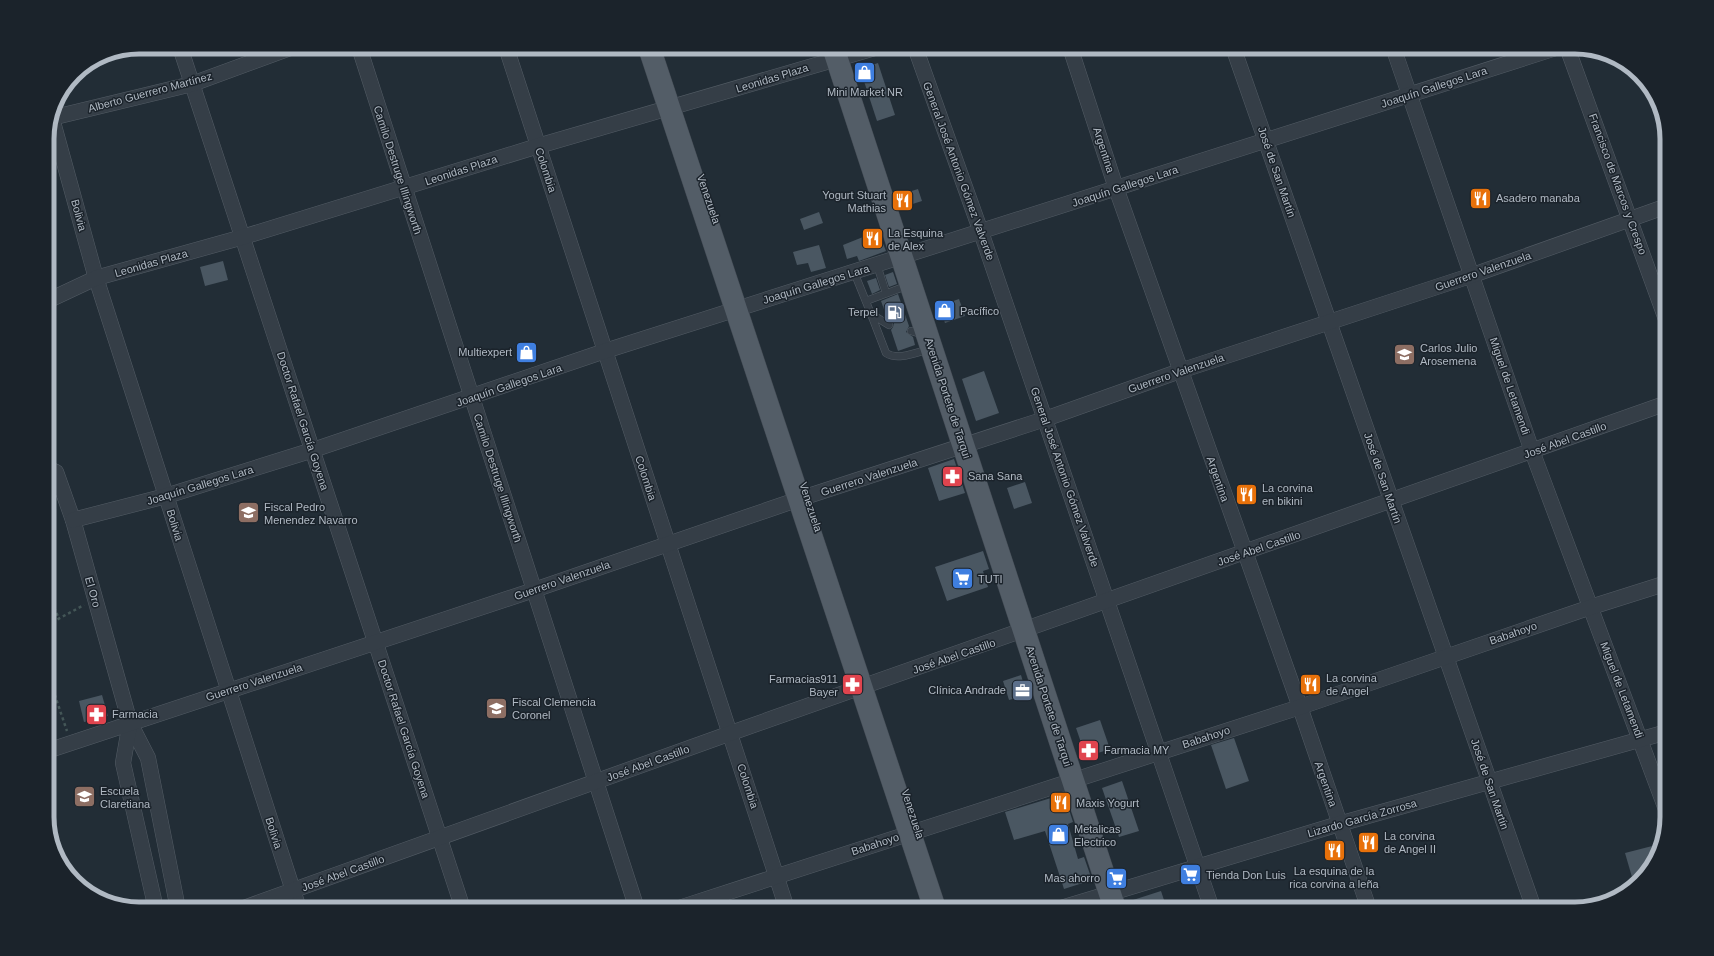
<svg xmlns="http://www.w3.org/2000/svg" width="1714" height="956" font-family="Helvetica,sans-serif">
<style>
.building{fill:#4a5762}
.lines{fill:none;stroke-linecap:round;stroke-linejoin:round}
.service-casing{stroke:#535c65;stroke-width:8}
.minor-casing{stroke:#535c65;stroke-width:16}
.primary-casing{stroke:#424a53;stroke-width:23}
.path{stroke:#445657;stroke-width:2.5;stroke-dasharray:3 3;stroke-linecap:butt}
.service{stroke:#353e47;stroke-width:7}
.minor{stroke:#353e47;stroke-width:15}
.primary{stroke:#535d67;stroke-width:22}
.labels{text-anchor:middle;stroke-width:3;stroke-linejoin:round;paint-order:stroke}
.street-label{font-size:11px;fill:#b0b9c3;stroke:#1b232b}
.poi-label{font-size:11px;fill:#b0b9c3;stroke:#1b232b;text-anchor:start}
.rim{fill:none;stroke:#b0b9c3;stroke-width:5}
</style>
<rect width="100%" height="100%" fill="#222d36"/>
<g class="building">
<polygon points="878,63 895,115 877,121 860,69"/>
<polygon points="918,189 922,201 900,208 896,196"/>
<polygon points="819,212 823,223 804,230 800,219"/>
<polygon points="878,231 886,251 859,261 857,256 847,259 843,245"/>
<polygon points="819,245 826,268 811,272 808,263 797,265 793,252"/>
<polygon points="223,261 228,280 205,286 200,267"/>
<polygon points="893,272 897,284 889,287 885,275"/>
<polygon points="876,278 880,290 872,294 867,281"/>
<polygon points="898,294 909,326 906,332 913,337 915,345 898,351 891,330 893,327 894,323 887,318 881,301"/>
<polygon points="959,299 965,316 945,323 939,306"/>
<polygon points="984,371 999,413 976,421 962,379"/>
<polygon points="954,459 965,493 939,501 928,468"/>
<polygon points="1025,482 1032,503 1014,509 1007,488"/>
<polygon points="983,551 989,569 983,571 988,587 947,601 935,567"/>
<polygon points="1021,675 1027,695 1009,700 1003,681"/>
<polygon points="102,695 108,716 84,722 79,701"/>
<polygon points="1100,720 1110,749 1086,757 1076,728"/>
<polygon points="1234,738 1249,781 1226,789 1211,745"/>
<polygon points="1122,781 1139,831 1119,837 1102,788"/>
<polygon points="1064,794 1073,822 1068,824 1078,859 1084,857 1092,880 1064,889 1045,831 1014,840 1005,812"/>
<polygon points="1660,844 1655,863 1634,884 1625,853"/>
<polygon points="1161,891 1167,909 1136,909 1133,900"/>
</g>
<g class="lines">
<defs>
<g id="service">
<polyline points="877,265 886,293"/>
<polyline points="854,272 871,314 889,325"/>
<polyline points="866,301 909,285"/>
<path d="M 871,314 L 886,353 C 898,361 917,352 930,349"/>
<polyline points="911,331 924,335"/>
</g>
<g id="minor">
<polyline points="180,47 463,909"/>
<polyline points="359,47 637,909"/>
<polyline points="506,47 787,909"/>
<polyline points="915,47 981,232 1212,909"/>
<polyline points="1070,47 1116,188 1300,707 1369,909"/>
<polyline points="1233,47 1534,909"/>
<polyline points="1393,47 1532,451 1667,812"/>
<polyline points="1567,47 1667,322"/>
<polyline points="51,115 96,278 299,909"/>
<polyline points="51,118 192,84 293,47"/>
<polyline points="47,301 96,278 243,237 538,146 878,47"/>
<polyline points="47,468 56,472 73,520 130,723 148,758 178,909"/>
<polyline points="73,520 166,496 313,450 605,351 1559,47"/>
<polyline points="130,723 123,763 156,909"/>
<polyline points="47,751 534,590 808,496 1045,419 1180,371 1473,275 1667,206"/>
<polyline points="241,909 731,733 1667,403"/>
<polyline points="676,909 1300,707 1591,607 1667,583"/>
<polyline points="1058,909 1339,824 1667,732"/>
</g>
<g id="primary">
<polyline points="649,47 935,909"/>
<polyline points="833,47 1115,909"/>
</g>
</defs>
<use href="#service" class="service-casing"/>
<use href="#minor" class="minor-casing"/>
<use href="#primary" class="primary-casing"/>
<g class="path">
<polyline points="47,591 59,619"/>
<polyline points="47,625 84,605"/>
<polyline points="47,672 67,731"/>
</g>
<use href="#service" class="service"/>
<use href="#minor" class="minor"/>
<use href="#primary" class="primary"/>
</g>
<defs>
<symbol id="shop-square" viewBox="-11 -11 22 22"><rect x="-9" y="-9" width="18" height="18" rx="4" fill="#3f7fe0" stroke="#1b232b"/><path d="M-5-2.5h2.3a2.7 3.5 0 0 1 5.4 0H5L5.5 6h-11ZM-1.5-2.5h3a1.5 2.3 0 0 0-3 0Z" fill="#fff"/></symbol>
<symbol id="restaurant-square" viewBox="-11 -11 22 22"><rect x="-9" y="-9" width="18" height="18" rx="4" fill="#e8710a" stroke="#1b232b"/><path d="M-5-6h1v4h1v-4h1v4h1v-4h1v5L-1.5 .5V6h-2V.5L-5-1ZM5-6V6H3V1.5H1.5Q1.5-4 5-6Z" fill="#fff"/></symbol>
<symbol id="fuel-square" viewBox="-11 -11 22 22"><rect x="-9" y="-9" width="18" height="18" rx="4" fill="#5c6f8a" stroke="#1b232b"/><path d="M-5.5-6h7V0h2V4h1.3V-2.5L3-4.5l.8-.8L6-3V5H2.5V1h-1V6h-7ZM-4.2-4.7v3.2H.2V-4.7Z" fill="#fff"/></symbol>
<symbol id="school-square" viewBox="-11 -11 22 22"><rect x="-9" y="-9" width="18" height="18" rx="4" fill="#8d6e63" stroke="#1b232b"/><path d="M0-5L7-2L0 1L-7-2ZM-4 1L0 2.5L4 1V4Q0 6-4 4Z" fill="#fff"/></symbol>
<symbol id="pharmacy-square" viewBox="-11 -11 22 22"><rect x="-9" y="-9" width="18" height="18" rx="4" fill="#e0444e" stroke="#1b232b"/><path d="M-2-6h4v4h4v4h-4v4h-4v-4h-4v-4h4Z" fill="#fff"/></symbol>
<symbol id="supermarket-square" viewBox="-11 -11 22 22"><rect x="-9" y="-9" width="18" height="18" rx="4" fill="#3f7fe0" stroke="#1b232b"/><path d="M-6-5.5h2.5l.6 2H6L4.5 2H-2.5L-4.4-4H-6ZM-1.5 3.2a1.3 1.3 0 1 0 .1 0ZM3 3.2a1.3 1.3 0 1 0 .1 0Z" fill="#fff"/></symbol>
<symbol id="office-square" viewBox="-11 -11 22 22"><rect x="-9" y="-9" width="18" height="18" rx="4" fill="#5c6f8a" stroke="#1b232b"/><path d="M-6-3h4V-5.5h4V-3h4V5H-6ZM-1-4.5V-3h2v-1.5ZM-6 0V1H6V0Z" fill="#fff"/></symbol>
</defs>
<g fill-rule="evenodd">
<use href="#shop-square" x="852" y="60" width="25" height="25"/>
<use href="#restaurant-square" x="1468" y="186" width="25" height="25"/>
<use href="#restaurant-square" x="890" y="188" width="25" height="25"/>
<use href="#restaurant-square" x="860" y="226" width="25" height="25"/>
<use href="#shop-square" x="932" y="298" width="25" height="25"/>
<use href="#fuel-square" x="882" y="300" width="25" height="25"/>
<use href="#shop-square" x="514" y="340" width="25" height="25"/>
<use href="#school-square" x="1392" y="342" width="25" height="25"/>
<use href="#pharmacy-square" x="940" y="464" width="25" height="25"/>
<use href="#restaurant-square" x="1234" y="482" width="25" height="25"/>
<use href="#school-square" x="236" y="500" width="25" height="25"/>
<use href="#supermarket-square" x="950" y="566" width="25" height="25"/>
<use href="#restaurant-square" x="1298" y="672" width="25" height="25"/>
<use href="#pharmacy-square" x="840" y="672" width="25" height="25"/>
<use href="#office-square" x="1010" y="678" width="25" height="25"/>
<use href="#school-square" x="484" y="696" width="25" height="25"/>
<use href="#pharmacy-square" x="84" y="702" width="25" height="25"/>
<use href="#pharmacy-square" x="1076" y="738" width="25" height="25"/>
<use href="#school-square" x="72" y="784" width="25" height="25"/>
<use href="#restaurant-square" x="1048" y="790" width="25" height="25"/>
<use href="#shop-square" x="1046" y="822" width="25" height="25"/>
<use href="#restaurant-square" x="1356" y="830" width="25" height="25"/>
<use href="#restaurant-square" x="1322" y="838" width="25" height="25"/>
<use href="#supermarket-square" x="1178" y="862" width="25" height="25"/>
<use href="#supermarket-square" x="1104" y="866" width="25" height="25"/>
</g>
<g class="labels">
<g class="street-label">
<text transform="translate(772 78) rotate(-17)" y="4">Leonidas Plaza</text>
<text transform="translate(1434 87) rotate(-18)" y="4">Joaquín Gallegos Lara</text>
<text transform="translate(150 92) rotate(-15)" y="4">Alberto Guerrero Martínez</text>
<text transform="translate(1104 150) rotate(72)" y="4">Argentina</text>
<text transform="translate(398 170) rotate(72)" y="4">Camilo Destruge Illingworth</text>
<text transform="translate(461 170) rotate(-18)" y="4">Leonidas Plaza</text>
<text transform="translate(546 170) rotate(72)" y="4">Colombia</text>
<text transform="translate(959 171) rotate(70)" y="4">General José Antonio Gómez Valverde</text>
<text transform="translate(1277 172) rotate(71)" y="4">José de San Martín</text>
<text transform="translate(1618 184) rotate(70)" y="4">Francisco de Marcos y Crespo</text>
<text transform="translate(1125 186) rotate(-18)" y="4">Joaquín Gallegos Lara</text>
<text transform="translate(709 199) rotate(71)" y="4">Venezuela</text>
<text transform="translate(79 215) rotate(75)" y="4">Bolivia</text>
<text transform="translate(151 263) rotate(-16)" y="4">Leonidas Plaza</text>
<text transform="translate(1483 271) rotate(-19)" y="4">Guerrero Valenzuela</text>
<text transform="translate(816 284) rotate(-17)" y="4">Joaquín Gallegos Lara</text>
<text transform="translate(1176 373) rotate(-19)" y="4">Guerrero Valenzuela</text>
<text transform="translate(509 385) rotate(-19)" y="4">Joaquín Gallegos Lara</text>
<text transform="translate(1510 386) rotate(71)" y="4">Miguel de Letamendi</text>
<text transform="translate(948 398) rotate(72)" y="4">Avenida Portete de Tarqui</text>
<text transform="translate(303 421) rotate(72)" y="4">Doctor Rafael García Goyena</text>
<text transform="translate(1565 440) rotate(-20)" y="4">José Abel Castillo</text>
<text transform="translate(869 477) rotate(-18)" y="4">Guerrero Valenzuela</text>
<text transform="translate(1065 477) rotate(71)" y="4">General José Antonio Gómez Valverde</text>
<text transform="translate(498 478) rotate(72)" y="4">Camilo Destruge Illingworth</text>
<text transform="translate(646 478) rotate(72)" y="4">Colombia</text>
<text transform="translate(1383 478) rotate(71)" y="4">José de San Martín</text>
<text transform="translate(1218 479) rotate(71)" y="4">Argentina</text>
<text transform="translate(200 485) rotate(-17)" y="4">Joaquín Gallegos Lara</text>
<text transform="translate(811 507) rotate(72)" y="4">Venezuela</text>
<text transform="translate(175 525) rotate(73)" y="4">Bolivia</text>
<text transform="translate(1259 548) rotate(-19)" y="4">José Abel Castillo</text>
<text transform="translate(562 580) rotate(-19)" y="4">Guerrero Valenzuela</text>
<text transform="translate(93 592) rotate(74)" y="4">El Oro</text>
<text transform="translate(1513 633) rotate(-19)" y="4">Babahoyo</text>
<text transform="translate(954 656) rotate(-19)" y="4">José Abel Castillo</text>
<text transform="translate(254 682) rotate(-18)" y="4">Guerrero Valenzuela</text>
<text transform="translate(1622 690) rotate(69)" y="4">Miguel de Letamendi</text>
<text transform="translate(1049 706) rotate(72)" y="4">Avenida Portete de Tarqui</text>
<text transform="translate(404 729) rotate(72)" y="4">Doctor Rafael García Goyena</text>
<text transform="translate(1206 737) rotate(-18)" y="4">Babahoyo</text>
<text transform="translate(648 763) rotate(-20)" y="4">José Abel Castillo</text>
<text transform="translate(1326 784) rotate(71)" y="4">Argentina</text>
<text transform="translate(1490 784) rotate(71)" y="4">José de San Martín</text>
<text transform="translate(748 786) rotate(72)" y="4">Colombia</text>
<text transform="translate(913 814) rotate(72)" y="4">Venezuela</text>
<text transform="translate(1362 818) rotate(-16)" y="4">Lizardo García Zorrosa</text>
<text transform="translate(274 833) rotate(72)" y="4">Bolivia</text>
<text transform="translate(875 844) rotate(-18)" y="4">Babahoyo</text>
<text transform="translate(343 873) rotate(-20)" y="4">José Abel Castillo</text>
</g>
<g class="poi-label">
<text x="865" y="96" text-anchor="middle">Mini Market NR</text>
<text x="886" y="199" text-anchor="end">Yogurt Stuart<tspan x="886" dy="13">Mathias</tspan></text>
<text x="1496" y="202">Asadero manaba</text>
<text x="888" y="237">La Esquina<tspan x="888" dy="13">de Alex</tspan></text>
<text x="960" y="315">Pacífico</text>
<text x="878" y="316" text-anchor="end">Terpel</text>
<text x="1420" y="352">Carlos Julio<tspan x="1420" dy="13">Arosemena</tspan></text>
<text x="512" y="356" text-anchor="end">Multiexpert</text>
<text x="968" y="480">Sana Sana</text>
<text x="1262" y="492">La corvina<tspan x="1262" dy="13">en bikini</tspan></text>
<text x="264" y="511">Fiscal Pedro<tspan x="264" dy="13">Menendez Navarro</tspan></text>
<text x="978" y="583">TUTI</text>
<text x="1326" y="682">La corvina<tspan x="1326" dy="13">de Angel</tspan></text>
<text x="838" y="683" text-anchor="end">Farmacias911<tspan x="838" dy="13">Bayer</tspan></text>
<text x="1006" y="694" text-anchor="end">Clínica Andrade</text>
<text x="512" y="706">Fiscal Clemencia<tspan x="512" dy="13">Coronel</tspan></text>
<text x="112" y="718">Farmacia</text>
<text x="1104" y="754">Farmacia MY</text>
<text x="100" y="795">Escuela<tspan x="100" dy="13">Claretiana</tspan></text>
<text x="1076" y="807">Maxis Yogurt</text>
<text x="1074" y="833">Metalicas<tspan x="1074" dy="13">Electrico</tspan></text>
<text x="1384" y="840">La corvina<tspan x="1384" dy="13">de Angel II</tspan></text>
<text x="1334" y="875" text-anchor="middle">La esquina de la<tspan x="1334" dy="13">rica corvina a leña</tspan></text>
<text x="1206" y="879">Tienda Don Luis</text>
<text x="1100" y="882" text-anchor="end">Mas ahorro</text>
</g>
</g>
<path d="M0 0H1714V956H0ZM139 54H1575A85 85 0 0 1 1660 139V817A85 85 0 0 1 1575 902H139A85 85 0 0 1 54 817V139A85 85 0 0 1 139 54Z" fill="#1b232b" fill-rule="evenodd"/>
<path class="rim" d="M139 54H1575A85 85 0 0 1 1660 139V817A85 85 0 0 1 1575 902H139A85 85 0 0 1 54 817V139A85 85 0 0 1 139 54Z"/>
</svg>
